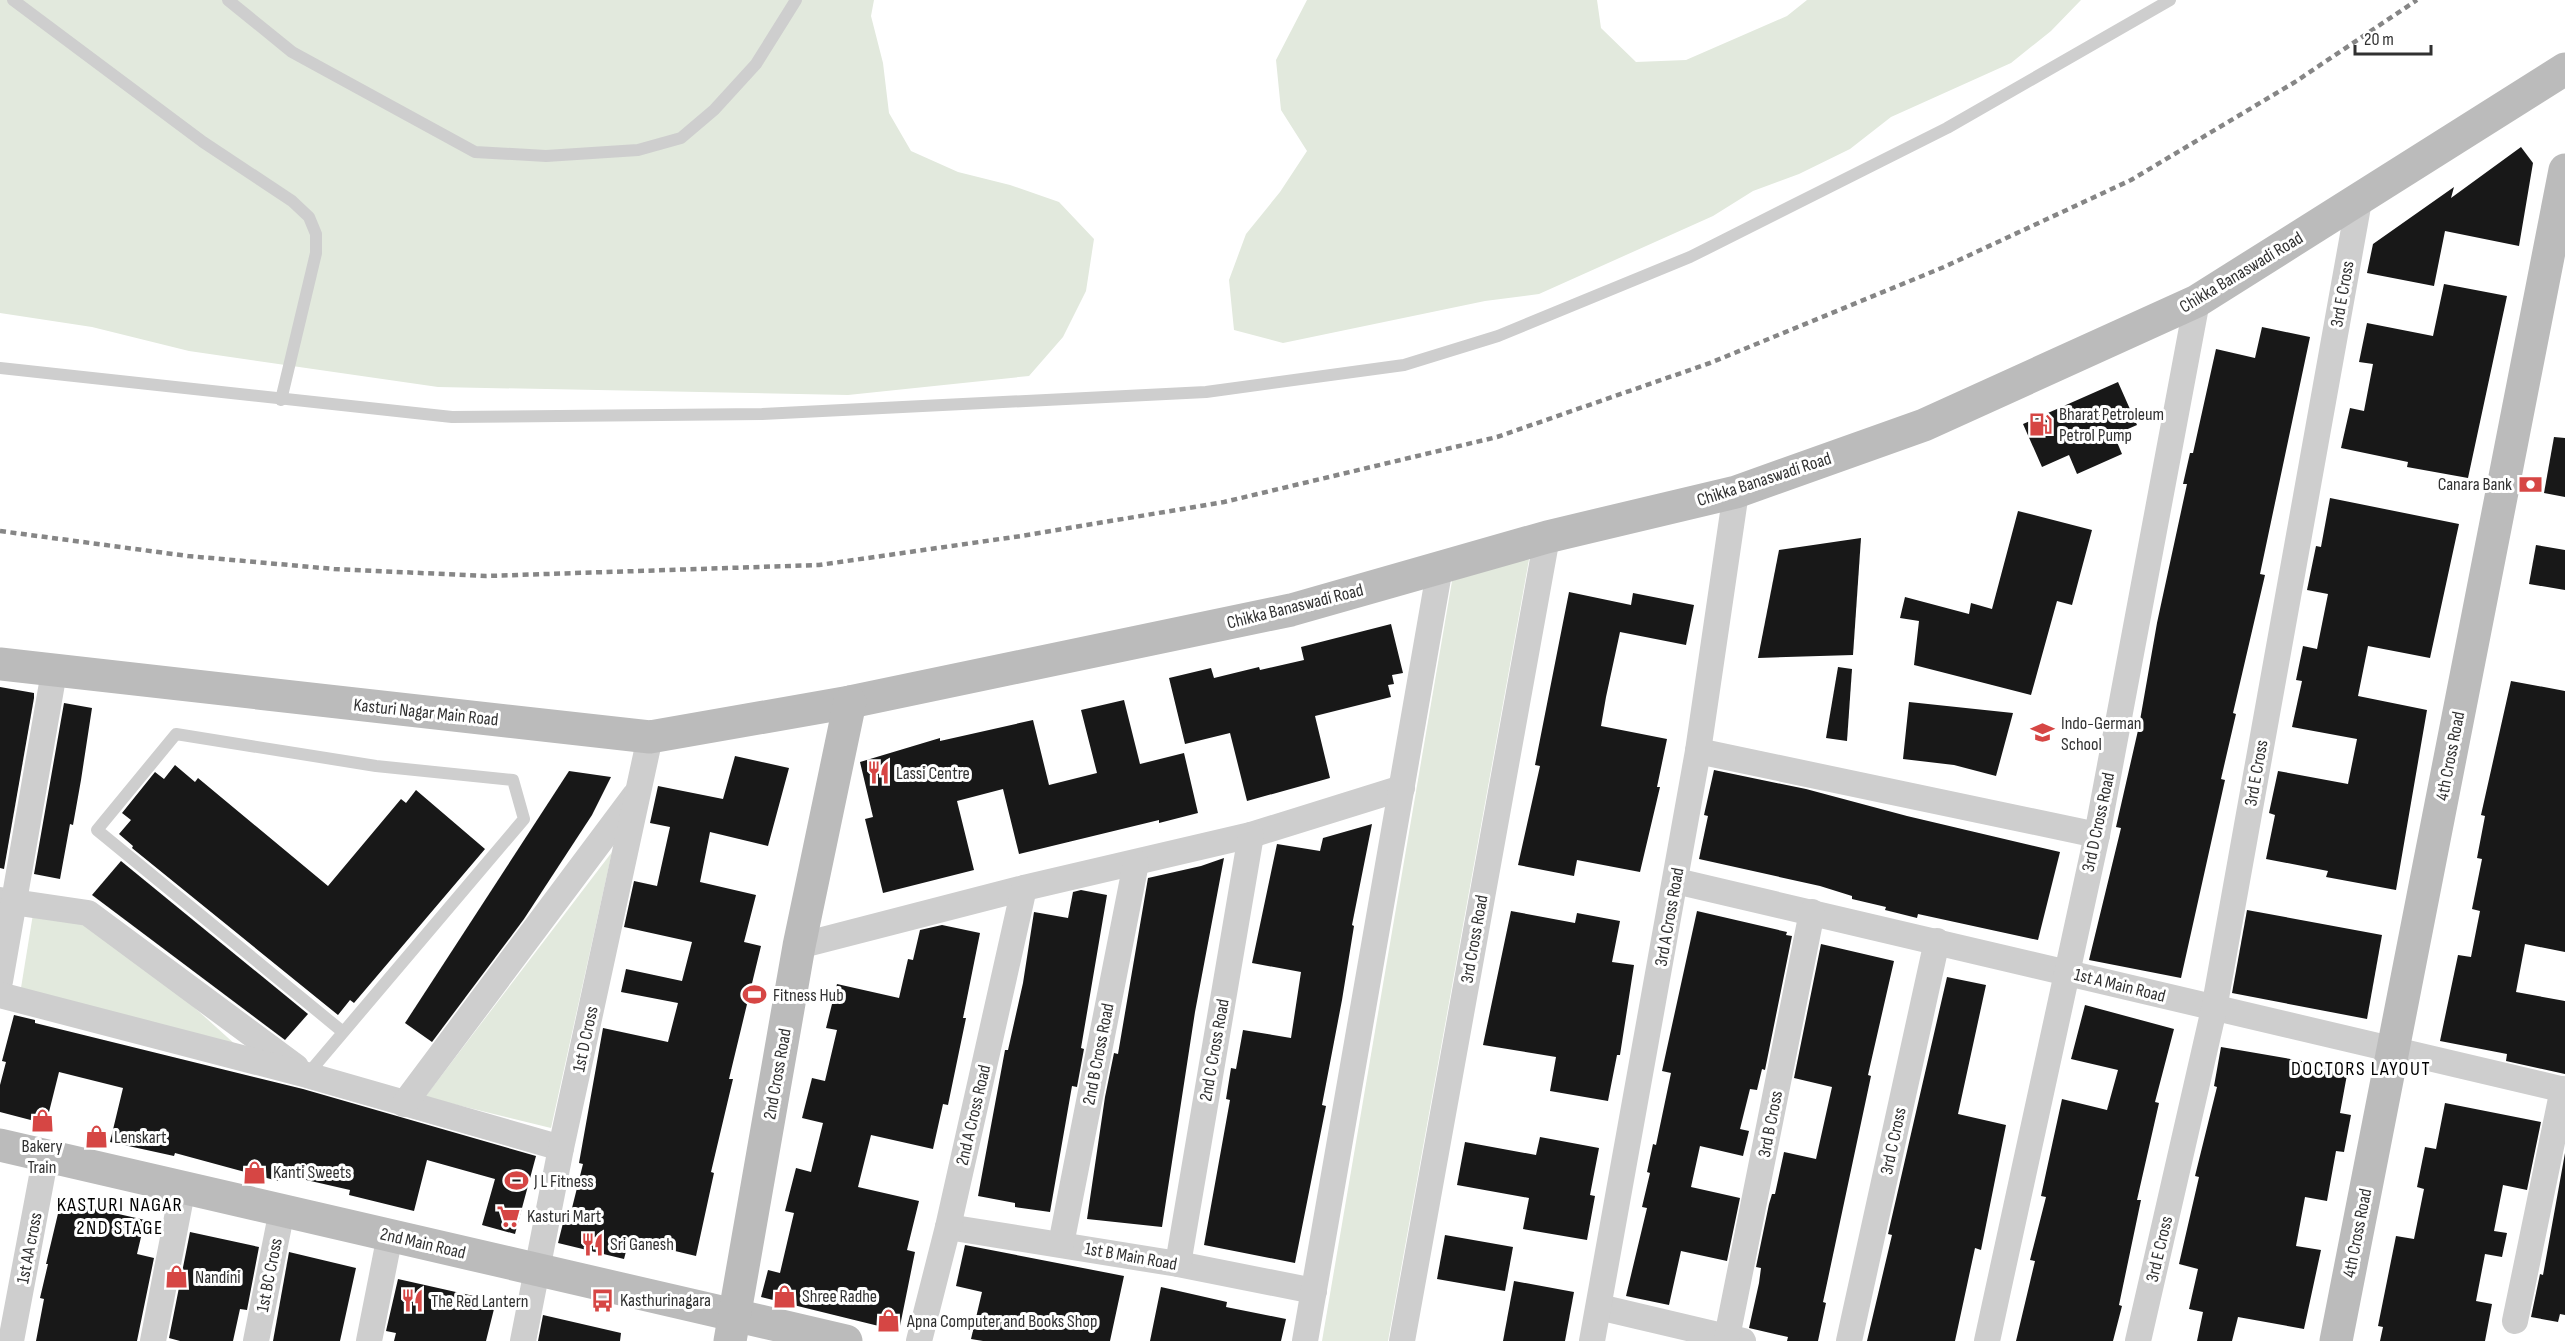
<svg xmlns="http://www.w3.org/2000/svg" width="2565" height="1341" font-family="'Sofia Sans Condensed',sans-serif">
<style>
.green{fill:#e2e9dd}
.building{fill:#181818}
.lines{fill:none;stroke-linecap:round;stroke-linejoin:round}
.lane{stroke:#cecece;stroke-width:12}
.street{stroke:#cecece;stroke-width:26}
.secondary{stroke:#bbb;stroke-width:33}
.rail{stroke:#868686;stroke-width:4.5;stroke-dasharray:6 4.5;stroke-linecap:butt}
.labels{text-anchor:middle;stroke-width:6;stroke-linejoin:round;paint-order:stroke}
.street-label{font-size:18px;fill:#313131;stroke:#fff}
.poi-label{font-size:18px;fill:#313131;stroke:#fff;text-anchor:start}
.neighbourhood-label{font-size:20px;letter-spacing:1.5px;fill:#000;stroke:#fff}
</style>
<rect width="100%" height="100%" fill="#fff"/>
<g class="green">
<polygon points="0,0 874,0 871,16 883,63 889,113 911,151 958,172 1010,185 1059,202 1094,239 1086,291 1063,337 1029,376 848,395 438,387 189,351 92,327 0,313"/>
<polygon points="1307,0 1597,0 1601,28 1636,62 1686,60 1787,16 1807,0 2081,0 2051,31 2011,63 1891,117 1850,149 1799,174 1753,191 1713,216 1539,294 1485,301 1283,343 1234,330 1229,280 1246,234 1280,192 1307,151 1281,110 1276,60"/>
<polygon points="1530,554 1388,1341 1322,1341 1452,581"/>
<polygon points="612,852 551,1128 425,1097"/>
<polygon points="33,914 85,923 185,999 237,1046 20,994"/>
</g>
<g class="building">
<polygon points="2521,147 2533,163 2519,246 2445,231 2434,286 2367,273 2373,244 2454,187 2451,198"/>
<polygon points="2444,284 2507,296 2468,478 2407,467 2408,462 2341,448 2350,408 2364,411 2373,364 2359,362 2367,323 2433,336"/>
<polygon points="2262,327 2310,337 2260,574 2265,575 2233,713 2236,714 2221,779 2225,780 2181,978 2089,960 2121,828 2116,827 2139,726 2157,623 2187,484 2183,484 2190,453 2193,453 2216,349 2255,358"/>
<polygon points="2118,382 2137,425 2114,435 2122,454 2077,474 2069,455 2042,467 2023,424"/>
<polygon points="2554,437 2565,438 2565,497 2544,493"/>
<polygon points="2330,498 2459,524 2430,658 2368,646 2358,696 2427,710 2396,890 2326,877 2328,871 2266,859 2275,815 2269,813 2278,771 2348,784 2357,739 2292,727 2302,681 2296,680 2303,646 2317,649 2328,594 2307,590 2316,546 2321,547"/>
<polygon points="2018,511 2092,530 2072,605 2057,601 2031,695 1914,665 1919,621 1900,618 1905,597 1969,614 1971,603 1992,609"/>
<polygon points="1861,538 1853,655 1758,658 1779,550"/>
<polygon points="2536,545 2565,550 2565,590 2529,584"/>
<polygon points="1569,592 1631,605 1633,593 1694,605 1686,645 1620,632 1606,697 1601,726 1667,739 1657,787 1660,787 1640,872 1577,860 1574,876 1518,865 1540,766 1535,765"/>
<polygon points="1391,624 1403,673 1392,675 1394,684 1388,685 1391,697 1315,716 1330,778 1247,801 1230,733 1185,744 1169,678 1211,668 1214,678 1259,667 1260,670 1304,660 1301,647"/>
<polygon points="1838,667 1852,669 1847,741 1826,738"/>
<polygon points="2511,681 2565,691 2565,952 2525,944 2516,992 2565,1001 2565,1074 2506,1061 2507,1054 2440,1041 2458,955 2471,957 2480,911 2472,909 2482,859 2477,858 2485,816 2481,815"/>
<polygon points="0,687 34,693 34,698 4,869 0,868"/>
<polygon points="1124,700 1140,764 1184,753 1198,813 1159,823 1159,820 1019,854 1003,789 957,801 974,870 883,893 865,819 873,817 860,762 940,738 940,741 1033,720 1049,785 1097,773 1081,710"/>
<polygon points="1909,702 2013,713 1996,776 1954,765 1903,759"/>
<polygon points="64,703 92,708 81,780 73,825 70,824 60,879 34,874"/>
<polygon points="735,756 789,768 768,846 710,832 700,882 756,895 744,942 761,946 729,1079 733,1079 711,1172 714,1173 696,1256 629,1240 624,1259 558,1243 566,1211 571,1212 583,1164 579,1163 603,1028 668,1042 678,1003 621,992 626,969 682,981 692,942 624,927 634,881 657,886 670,827 650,823 658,786 723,799"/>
<polygon points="175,765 195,782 198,778 328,886 401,799 406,803 416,790 485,849 354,1003 350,1000 338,1015 132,848 133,846 119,834 131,820 122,813 155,772 164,779"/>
<polygon points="1714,770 1806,789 1907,816 2060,852 2038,940 1918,914 1917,918 1885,910 1886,907 1852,899 1852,896 1820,886 1699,859 1708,816 1704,815"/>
<polygon points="569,771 611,777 592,815 524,919 432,1042 405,1023"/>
<polygon points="1372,824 1352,925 1354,926 1342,1000 1322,1105 1326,1106 1295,1263 1204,1245 1230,1100 1226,1099 1231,1068 1236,1069 1243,1030 1291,1038 1301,972 1252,963 1277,844 1320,851 1323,838"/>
<polygon points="1224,858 1195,1012 1162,1227 1087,1219 1105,1097 1114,1053 1118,1054 1148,878 1201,866"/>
<polygon points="121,861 308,1014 285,1040 92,895"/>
<polygon points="1081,890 1107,895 1081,1048 1084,1049 1077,1087 1072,1086 1050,1212 1015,1207 1015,1203 978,1196 1005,1050 1008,1050 1023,983 1034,912 1068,918 1073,892"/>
<polygon points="2247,910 2382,935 2367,1019 2232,993"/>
<polygon points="1511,911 1575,923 1577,913 1620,921 1612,962 1634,965 1620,1055 1617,1055 1608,1101 1550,1091 1556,1057 1483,1045"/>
<polygon points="1697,911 1787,932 1786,935 1792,936 1765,1070 1762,1069 1757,1090 1750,1089 1740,1129 1749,1131 1743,1156 1700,1146 1691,1187 1740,1198 1727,1261 1681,1251 1669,1305 1626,1296 1647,1208 1642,1207 1650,1173 1647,1172 1653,1144 1656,1145 1671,1073 1662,1071"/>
<polygon points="942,925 980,933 963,1018 966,1018 948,1105 943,1104 933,1149 871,1135 858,1187 919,1201 907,1250 915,1252 899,1331 761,1297 768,1270 780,1273 794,1213 785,1211 796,1168 811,1172 823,1123 802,1118 812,1078 825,1081 837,1030 826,1028 837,984 899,998 908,959 913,960 920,930"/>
<polygon points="1821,944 1894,961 1868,1075 1871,1076 1823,1302 1826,1303 1818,1341 1787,1341 1788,1337 1749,1328 1759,1283 1761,1268 1756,1267 1769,1204 1772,1194 1775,1194 1784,1152 1816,1159 1832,1087 1794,1078"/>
<polygon points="1947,977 1986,985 1958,1114 2006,1125 1981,1250 1975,1248 1955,1341 1867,1341 1892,1235 1888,1234"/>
<polygon points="2085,1005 2174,1029 2155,1102 2159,1103 2137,1200 2141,1200 2119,1305 2122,1306 2113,1341 2016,1341 2035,1261 2030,1260 2046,1197 2041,1196 2062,1099 2107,1110 2118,1070 2071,1059"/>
<polygon points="14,1015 35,1020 35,1023 303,1089 536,1156 515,1234 482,1225 495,1179 427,1160 414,1211 349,1195 350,1190 280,1174 278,1181 175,1153 174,1156 110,1142 123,1088 59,1072 46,1124 0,1112 0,1085 6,1062 2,1061"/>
<polygon points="2221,1047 2348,1069 2340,1113 2351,1115 2344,1152 2336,1151 2327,1201 2305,1197 2296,1246 2321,1250 2304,1329 2238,1317 2232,1341 2197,1341 2203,1312 2189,1309 2198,1269 2179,1264 2199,1177 2195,1176 2217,1087 2214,1086"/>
<polygon points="2445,1103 2541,1122 2527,1190 2503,1185 2494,1231 2507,1233 2502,1257 2485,1254 2476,1301 2492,1304 2485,1341 2380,1341 2383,1327 2378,1326 2396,1236 2414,1239 2424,1189 2417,1187 2425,1147 2436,1149"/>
<polygon points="1540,1137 1599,1148 1590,1195 1595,1196 1587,1240 1523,1229 1529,1198 1457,1185 1465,1142 1536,1155"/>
<polygon points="2565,1153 2565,1315 2560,1314 2558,1322 2531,1317 2540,1274 2543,1275"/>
<polygon points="61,1201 145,1220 137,1254 154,1258 137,1341 36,1341 44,1299 40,1298 48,1264 46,1264"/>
<polygon points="190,1232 259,1247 247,1310 240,1309 233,1341 180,1341 169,1338"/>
<polygon points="1445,1235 1513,1247 1505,1291 1437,1279"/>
<polygon points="965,1245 1124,1276 1110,1341 983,1341 971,1339 982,1292 956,1286"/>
<polygon points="289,1252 356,1268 340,1341 273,1341"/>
<polygon points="398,1279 496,1301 486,1341 394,1341 396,1333 386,1331"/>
<polygon points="1514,1281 1574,1292 1565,1341 1503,1341"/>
<polygon points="1161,1287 1227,1302 1226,1307 1286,1319 1281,1341 1150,1341"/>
<polygon points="543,1315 621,1333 620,1341 538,1341"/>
</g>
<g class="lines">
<g class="lane">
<polyline points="13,0 203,142 292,201 309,217 316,234 316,253 281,400"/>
<polyline points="228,0 292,52 475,152 546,156 638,150 681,138 714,110 756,64 796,0"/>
<polyline points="0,368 452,417 762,414 1206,392 1404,365 1498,336 1690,257 1947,128 2170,0"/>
<polyline points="307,1075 524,819 513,780 376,766 176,734 97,830 343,1032"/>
</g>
<g class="street">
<polyline points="1698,751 2097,835"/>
<polyline points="1676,881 2565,1090"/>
<polyline points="0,900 88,913 296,1067"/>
<polyline points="799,946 1024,888 1251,835 1402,788"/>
<polyline points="0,981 54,672"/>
<polyline points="0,995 307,1075 561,1148"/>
<polyline points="404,1104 635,795"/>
<polyline points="948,1227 1178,1264 1314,1291"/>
<polyline points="1061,1244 1136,863"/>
<polyline points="1178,1264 1251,835"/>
<polyline points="1599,1307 1743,1341"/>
<polyline points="2515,1321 2563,1089"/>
<polyline points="1727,1337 1812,912"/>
<polyline points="11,1341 46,1155"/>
<polyline points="153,1341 183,1187"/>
<polyline points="256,1341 282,1210"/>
<polyline points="369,1341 390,1235"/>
<polyline points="523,1341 561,1148 650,737"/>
<polyline points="919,1341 948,1227 1024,888"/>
<polyline points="1305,1341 1440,567"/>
<polyline points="1402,1341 1547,537"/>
<polyline points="1592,1341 1698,751 1736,492"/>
<polyline points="1849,1341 1937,941"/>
<polyline points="1987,1341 2097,835 2197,301"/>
<polyline points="2138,1341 2214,1009 2359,201"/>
</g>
<g class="secondary">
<polyline points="0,664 650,737 850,702 1291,610 1547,537 1736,492 1924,425 2197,301 2565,69"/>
<polyline points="0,1145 846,1341"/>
<polyline points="730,1341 799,946 850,702"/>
<polyline points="2336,1341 2565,170"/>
</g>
<polyline class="rail" points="0,531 188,556 334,569 486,576 819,565 1021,536 1224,502 1497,437 1710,363 1944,267 2131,180 2295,82 2417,0"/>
</g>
<defs>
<symbol id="fuel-bare" viewBox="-9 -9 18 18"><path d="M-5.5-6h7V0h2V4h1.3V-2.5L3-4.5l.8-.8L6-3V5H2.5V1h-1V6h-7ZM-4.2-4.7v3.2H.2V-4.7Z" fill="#d64644" stroke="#fff" stroke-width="2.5" paint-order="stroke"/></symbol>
<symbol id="bank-bare" viewBox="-9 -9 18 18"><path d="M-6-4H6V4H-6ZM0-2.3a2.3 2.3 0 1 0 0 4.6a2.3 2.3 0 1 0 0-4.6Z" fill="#d64644" stroke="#fff" stroke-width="2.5" paint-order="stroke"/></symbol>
<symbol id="school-bare" viewBox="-9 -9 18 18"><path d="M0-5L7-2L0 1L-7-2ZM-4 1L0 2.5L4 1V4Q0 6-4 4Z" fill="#d64644" stroke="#fff" stroke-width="2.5" paint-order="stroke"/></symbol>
<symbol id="restaurant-bare" viewBox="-9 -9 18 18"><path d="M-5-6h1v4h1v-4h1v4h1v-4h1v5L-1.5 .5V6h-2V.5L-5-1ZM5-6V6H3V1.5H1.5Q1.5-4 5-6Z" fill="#d64644" stroke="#fff" stroke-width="2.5" paint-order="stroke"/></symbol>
<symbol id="stadium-bare" viewBox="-9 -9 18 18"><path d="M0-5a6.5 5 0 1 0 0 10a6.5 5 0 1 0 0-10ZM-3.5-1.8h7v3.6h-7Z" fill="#d64644" stroke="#fff" stroke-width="2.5" paint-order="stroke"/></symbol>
<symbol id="shop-bare" viewBox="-9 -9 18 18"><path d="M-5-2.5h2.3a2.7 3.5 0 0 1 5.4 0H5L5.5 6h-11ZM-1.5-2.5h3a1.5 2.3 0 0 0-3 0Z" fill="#d64644" stroke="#fff" stroke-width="2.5" paint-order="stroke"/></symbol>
<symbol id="supermarket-bare" viewBox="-9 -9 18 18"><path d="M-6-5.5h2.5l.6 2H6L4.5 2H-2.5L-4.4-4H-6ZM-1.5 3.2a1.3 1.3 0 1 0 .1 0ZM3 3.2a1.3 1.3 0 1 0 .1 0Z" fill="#d64644" stroke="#fff" stroke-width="2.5" paint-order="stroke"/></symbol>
<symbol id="bus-bare" viewBox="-9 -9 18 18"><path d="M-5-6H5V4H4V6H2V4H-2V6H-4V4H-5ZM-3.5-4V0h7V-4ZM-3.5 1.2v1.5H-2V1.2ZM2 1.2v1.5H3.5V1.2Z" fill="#d64644" stroke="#fff" stroke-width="2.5" paint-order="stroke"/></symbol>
</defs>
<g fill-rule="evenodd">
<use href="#fuel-bare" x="2024" y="408" width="33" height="33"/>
<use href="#bank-bare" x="2514" y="468" width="33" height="33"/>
<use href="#school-bare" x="2026" y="716" width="33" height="33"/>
<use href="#restaurant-bare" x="862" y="756" width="33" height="33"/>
<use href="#stadium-bare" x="738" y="978" width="33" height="33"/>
<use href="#shop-bare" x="26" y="1104" width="33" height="33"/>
<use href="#shop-bare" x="80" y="1120" width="33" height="33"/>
<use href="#shop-bare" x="238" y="1156" width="33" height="33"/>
<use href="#stadium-bare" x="500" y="1164" width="33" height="33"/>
<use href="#supermarket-bare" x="492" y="1200" width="33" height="33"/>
<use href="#restaurant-bare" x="576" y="1228" width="33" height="33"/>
<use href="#shop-bare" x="160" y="1260" width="33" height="33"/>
<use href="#shop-bare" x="768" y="1280" width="33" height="33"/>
<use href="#bus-bare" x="586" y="1284" width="33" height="33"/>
<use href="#restaurant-bare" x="396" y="1284" width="33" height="33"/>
<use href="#shop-bare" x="872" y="1304" width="33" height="33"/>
</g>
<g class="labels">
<g class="street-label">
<text transform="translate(2241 272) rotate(-31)" y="6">Chikka Banaswadi Road</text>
<text transform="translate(2342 294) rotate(-80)" y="6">3rd E Cross</text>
<text transform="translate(1764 479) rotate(-18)" y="6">Chikka Banaswadi Road</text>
<text transform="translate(1295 606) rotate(-14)" y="6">Chikka Banaswadi Road</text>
<text transform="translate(426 712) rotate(6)" y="6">Kasturi Nagar Main Road</text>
<text transform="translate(2450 756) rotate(-79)" y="6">4th Cross Road</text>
<text transform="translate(2256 773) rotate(-80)" y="6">3rd E Cross</text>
<text transform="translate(2098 822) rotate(-78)" y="6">3rd D Cross Road</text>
<text transform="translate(1669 917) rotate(-80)" y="6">3rd A Cross Road</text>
<text transform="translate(1474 939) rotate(-80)" y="6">3rd Cross Road</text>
<text transform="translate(2120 985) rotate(14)" y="6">1st A Main Road</text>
<text transform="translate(585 1039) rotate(-78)" y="6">1st D Cross</text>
<text transform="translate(1214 1050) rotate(-80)" y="6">2nd C Cross Road</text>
<text transform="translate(1098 1054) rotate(-79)" y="6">2nd B Cross Road</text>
<text transform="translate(777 1074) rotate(-80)" y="6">2nd Cross Road</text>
<text transform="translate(973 1115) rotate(-77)" y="6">2nd A Cross Road</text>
<text transform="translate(1770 1124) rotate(-79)" y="6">3rd B Cross</text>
<text transform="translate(1893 1141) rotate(-78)" y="6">3rd C Cross</text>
<text transform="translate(2357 1233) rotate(-79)" y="6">4th Cross Road</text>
<text transform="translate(423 1243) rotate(13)" y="6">2nd Main Road</text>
<text transform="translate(29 1248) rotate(-79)" y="6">1st AA cross</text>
<text transform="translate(2159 1249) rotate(-77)" y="6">3rd E Cross</text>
<text transform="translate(1131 1256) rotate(10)" y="6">1st B Main Road</text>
<text transform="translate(269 1275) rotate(-79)" y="6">1st BC Cross</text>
</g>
<g class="poi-label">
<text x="2059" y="420">Bharat Petroleum<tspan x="2059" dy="21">Petrol Pump</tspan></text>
<text x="2512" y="490" text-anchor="end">Canara Bank</text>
<text x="2061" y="729">Indo-German<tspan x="2061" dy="21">School</tspan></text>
<text x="896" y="779">Lassi Centre</text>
<text x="773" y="1001">Fitness Hub</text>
<text x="114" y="1143">Lenskart</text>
<text x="42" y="1152" text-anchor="middle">Bakery<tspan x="42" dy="21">Train</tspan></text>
<text x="273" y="1178">Kanti Sweets</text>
<text x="534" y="1187">J L Fitness</text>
<text x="527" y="1222">Kasturi Mart</text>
<text x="610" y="1250">Sri Ganesh</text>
<text x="195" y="1283">Nandini</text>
<text x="802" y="1302">Shree Radhe</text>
<text x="620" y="1306">Kasthurinagara</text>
<text x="431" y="1307">The Red Lantern</text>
<text x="907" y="1327">Apna Computer and Books Shop</text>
</g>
<g class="neighbourhood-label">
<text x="2361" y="1075">DOCTORS LAYOUT</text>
<text x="120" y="1211">KASTURI NAGAR<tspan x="120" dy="23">2ND STAGE</tspan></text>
</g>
</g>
<path d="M2355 45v9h76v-9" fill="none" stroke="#313131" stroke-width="3"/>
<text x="2364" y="45" font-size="18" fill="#313131" stroke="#ffffff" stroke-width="4.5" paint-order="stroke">20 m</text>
</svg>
